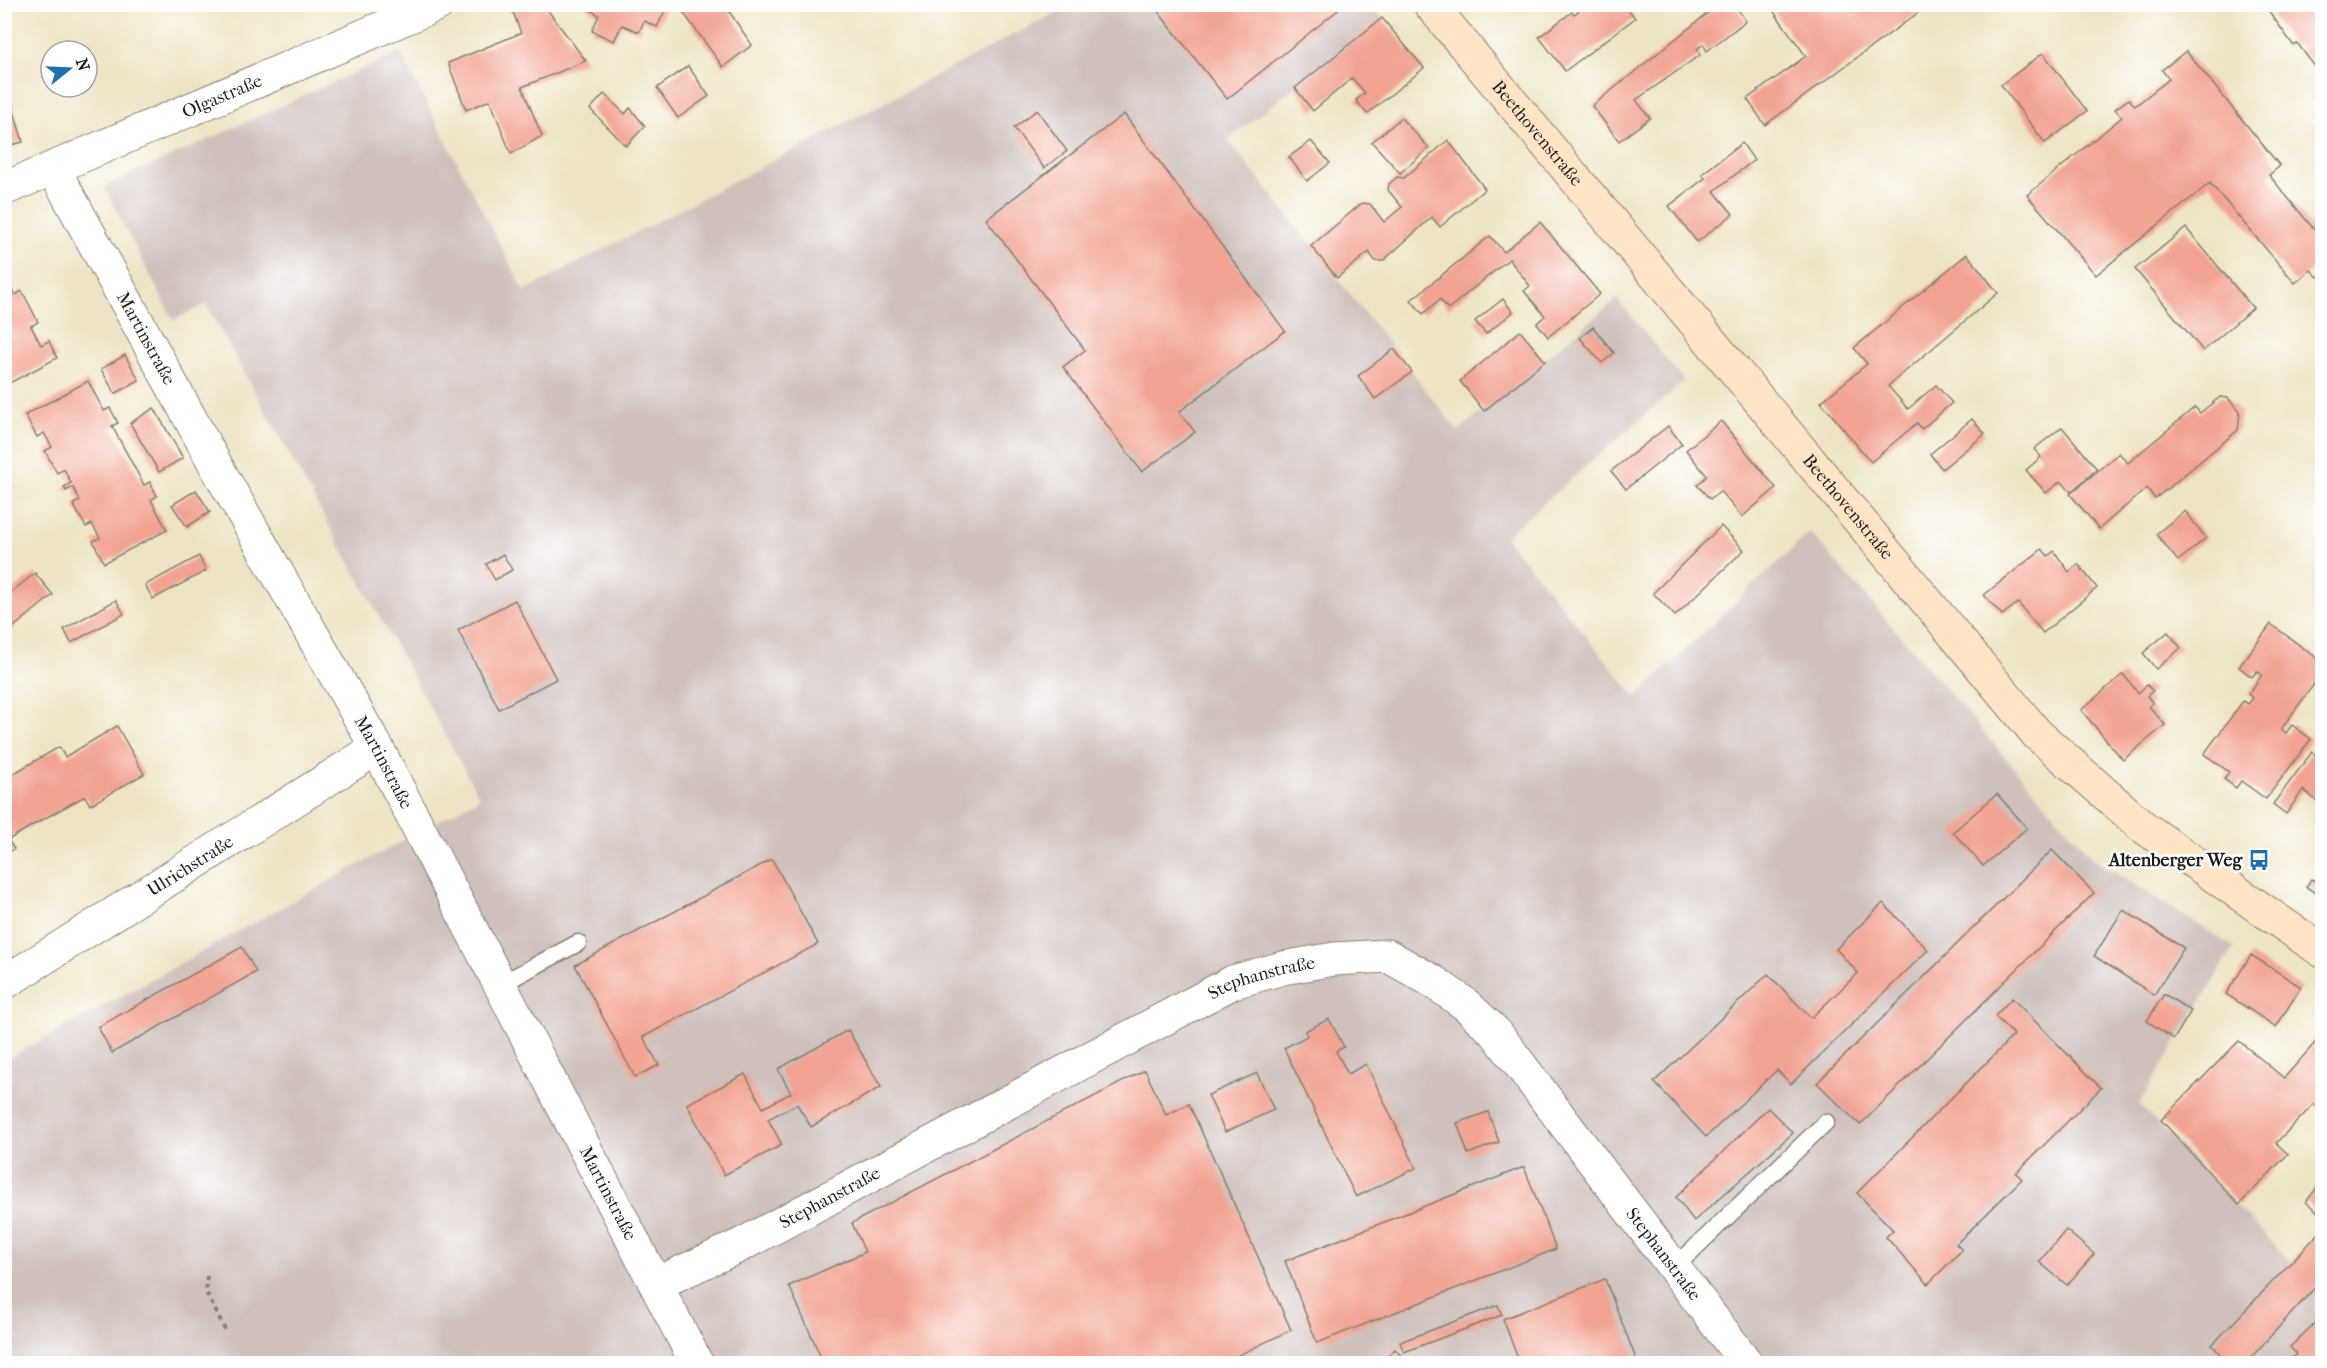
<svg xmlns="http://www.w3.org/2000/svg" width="2327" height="1368" font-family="'IM FELL French Canon',serif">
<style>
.industrial{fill:#cfc0bb}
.building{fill:#f2a392}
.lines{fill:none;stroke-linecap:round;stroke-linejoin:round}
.service-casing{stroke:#858070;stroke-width:19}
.minor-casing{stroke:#858070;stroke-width:35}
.secondary-casing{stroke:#858070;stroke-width:35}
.path{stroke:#858070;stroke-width:4;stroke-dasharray:4.5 4.5;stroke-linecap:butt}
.service{stroke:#fff;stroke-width:16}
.minor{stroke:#fff;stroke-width:33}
.secondary{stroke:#ffe4c6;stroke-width:33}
.labels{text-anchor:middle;stroke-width:5;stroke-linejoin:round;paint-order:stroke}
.street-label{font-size:18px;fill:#1c1c1c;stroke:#fff}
.poi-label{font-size:18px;font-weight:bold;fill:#1c1c1c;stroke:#fff;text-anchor:end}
</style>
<rect width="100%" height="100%" fill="#fff"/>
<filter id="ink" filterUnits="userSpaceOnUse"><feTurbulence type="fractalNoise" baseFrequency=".0167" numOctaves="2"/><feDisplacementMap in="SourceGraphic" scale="12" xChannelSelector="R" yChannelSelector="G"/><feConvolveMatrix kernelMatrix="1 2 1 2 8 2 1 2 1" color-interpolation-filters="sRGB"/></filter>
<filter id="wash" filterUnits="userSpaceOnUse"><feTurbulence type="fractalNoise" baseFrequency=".008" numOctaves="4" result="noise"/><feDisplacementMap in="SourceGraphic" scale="24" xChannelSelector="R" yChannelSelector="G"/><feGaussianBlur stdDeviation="1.35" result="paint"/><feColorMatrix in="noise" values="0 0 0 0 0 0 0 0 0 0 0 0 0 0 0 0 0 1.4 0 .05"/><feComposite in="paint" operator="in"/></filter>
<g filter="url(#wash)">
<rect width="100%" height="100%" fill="#eee4c5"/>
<polygon class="industrial" points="1071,5 1371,5 1382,18 1228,140 1458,431 1617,299 1684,381 1505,537 1636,697 1810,532 2094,860 2234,947 2139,1104 2291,1262 2322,1230 2322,1363 5,1363 4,1061 480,798 206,304 173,320 104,187 400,52 524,291"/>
<g id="blocks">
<g class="building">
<polygon points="517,4 543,4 586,61 522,87 542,136 511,154 490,100 466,110 448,63 521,33 511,7"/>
<polygon points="586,4 656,4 665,11 657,27 644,21 639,32 622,25 614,41 592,31 599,15 585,7"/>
<polygon points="677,4 724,4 752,45 723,67"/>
<polygon points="1152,4 1333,4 1338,10 1227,99"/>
<polygon points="1589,4 1624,4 1635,18 1565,71 1539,37 1572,12 1574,14"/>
<polygon points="1719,4 1734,4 1746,21 1707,51 1703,44 1697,49 1700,55 1636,100 1650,118 1619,141 1592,106"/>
<polygon points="1784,4 1930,4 1765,125 1747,99 1806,56 1774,12"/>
<polygon points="2269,4 2322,4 2322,68 2318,71 2298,44 2293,45 2268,10"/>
<polygon points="1382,18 1424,68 1367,114 1356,100 1365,93 1352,78 1313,111 1295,88"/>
<polygon points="2186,51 2280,166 2269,175 2322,239 2322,274 2318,277 2311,270 2295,283 2210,183 2096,275 2027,195 2122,117 2115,109 2129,99 2135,106 2169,79 2162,70"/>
<polygon points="2043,53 2087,111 2045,143 2001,85"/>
<polygon points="688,66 709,96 678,118 657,88"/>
<polygon points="8,91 23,142 4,147 4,92"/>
<polygon points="604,94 625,114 630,108 645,126 626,146 590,109"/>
<polygon points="1037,110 1067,151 1044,168 1014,128"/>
<polygon points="1124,114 1285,331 1179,412 1195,432 1142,472 1063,367 1085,350 986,219"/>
<polygon points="1401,118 1429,148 1400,173 1372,142"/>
<polygon points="1448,140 1485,189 1440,227 1432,217 1383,261 1375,261 1369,252 1337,278 1311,246 1362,203 1370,204 1384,222 1402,207 1388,190 1389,184 1397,177 1404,178"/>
<polygon points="1311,141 1330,163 1307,181 1289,157"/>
<polygon points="1742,143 1754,160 1714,191 1733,214 1697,242 1669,206 1705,178 1702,174"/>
<polygon points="1540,222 1600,294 1548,337 1537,323 1545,316 1524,291 1530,286 1509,259 1448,309 1440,299 1423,314 1411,300 1490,236 1504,252"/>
<polygon points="2186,228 2253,308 2203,351 2135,269"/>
<polygon points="1967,254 1998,293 1888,386 1908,409 1936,385 1952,403 1922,429 1917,423 1871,462 1821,402 1867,364 1854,348"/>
<polygon points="4,259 11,271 4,274"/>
<polygon points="4,276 15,295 22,291 30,306 38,322 31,326 41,345 49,341 57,358 4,386"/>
<polygon points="1503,299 1513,312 1486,334 1475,321"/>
<polygon points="1593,327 1614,353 1602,363 1580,338"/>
<polygon points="1520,331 1545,361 1484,411 1460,381"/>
<polygon points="1394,349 1412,372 1375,399 1358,376"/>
<polygon points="125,355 139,380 115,394 101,369"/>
<polygon points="88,381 104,411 110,408 118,423 112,426 144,485 150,482 157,496 151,500 167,530 104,563 93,541 100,538 92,524 86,527 73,504 80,501 73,487 66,491 64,487 71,483 64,469 57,473 45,451 52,447 44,433 37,437 25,415"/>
<polygon points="2220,397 2228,398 2240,412 2238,430 2155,499 2147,488 2099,529 2070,494 2119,453 2128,463 2195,407 2200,413"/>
<polygon points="154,408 183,458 159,472 130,423"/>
<polygon points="1972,419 1985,434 1942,469 1930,454"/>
<polygon points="1721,421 1776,488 1742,517 1720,491 1710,499 1697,485 1707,476 1686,450"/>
<polygon points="1668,426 1682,444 1626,489 1611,471"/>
<polygon points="2062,427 2097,469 2071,492 2061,481 2046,493 2026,470 2041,457 2034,449"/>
<polygon points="196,490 210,512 187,527 172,505"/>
<polygon points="2185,511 2206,538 2178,561 2156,534"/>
<polygon points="1721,526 1744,550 1675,616 1653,593"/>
<polygon points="2042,549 2048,556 2054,551 2069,572 2078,564 2097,588 2043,633 2018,603 2002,615 1984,595"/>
<polygon points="503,554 512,570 495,580 486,564"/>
<polygon points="199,556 206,571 153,599 145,585"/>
<polygon points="35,573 53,595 4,635 4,598"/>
<polygon points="116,600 124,614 71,643 64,629"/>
<polygon points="515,600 556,679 499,709 458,630"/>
<polygon points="2271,624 2322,662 2322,690 2314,684 2281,729 2286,733 2292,725 2311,739 2266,799 2241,781 2236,788 2224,779 2229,772 2204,754 2243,701 2248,704 2253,698 2248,694 2262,675 2257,671 2252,677 2239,667"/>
<polygon points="2168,632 2181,648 2156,669 2143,653"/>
<polygon points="2123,674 2138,693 2147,685 2153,691 2147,696 2153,703 2149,706 2165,725 2123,760 2081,710"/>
<polygon points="117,726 144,774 90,805 85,796 33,825 8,840 14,849 4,854 4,779 59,747 65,757"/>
<polygon points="2312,752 2322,760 2322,805 2303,790 2286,814 2273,804"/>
<polygon points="1997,794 2027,828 1983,866 1953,832"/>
<polygon points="2052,850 2094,893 1860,1125 1817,1083"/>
<polygon points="772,859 818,944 643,1037 659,1065 635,1077 575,965"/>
<polygon points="2311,879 2322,886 2322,897 2306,887"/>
<polygon points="1883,903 1928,950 1791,1084 1777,1070 1706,1137 1654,1082 1768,974 1811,1018 1858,973 1836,949"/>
<polygon points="2123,910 2184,948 2154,995 2094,956"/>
<polygon points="242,947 256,972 112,1053 98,1027"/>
<polygon points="2251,955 2301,987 2276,1027 2226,994"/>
<polygon points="2164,994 2191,1011 2174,1039 2147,1021"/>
<polygon points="2012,998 2101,1088 2016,1173 2022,1179 1956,1244 1962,1250 1928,1284 1886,1237 1893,1230 1857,1193 2014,1035 1995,1016"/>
<polygon points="1329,1019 1344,1047 1336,1051 1348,1074 1366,1064 1416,1168 1356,1197 1284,1048 1307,1036 1305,1031"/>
<polygon points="848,1030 881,1087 811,1127 797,1104 768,1119 782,1145 724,1175 687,1104 745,1074 763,1108 791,1093 778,1069"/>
<polygon points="2322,1035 2322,1110 2314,1104 2276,1143 2288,1154 2239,1205 2161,1120 2239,1041 2284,1078"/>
<polygon points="1145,1070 1166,1115 1189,1104 1291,1330 1220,1364 824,1364 789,1286 865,1252 852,1223"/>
<polygon points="1257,1073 1274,1110 1225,1132 1208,1095"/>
<polygon points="1768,1108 1793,1133 1694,1221 1676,1197"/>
<polygon points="1488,1112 1499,1142 1468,1154 1457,1123"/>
<polygon points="1524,1167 1556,1249 1317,1343 1285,1261"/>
<polygon points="2322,1181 2322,1216 2306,1202"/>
<polygon points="2066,1230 2094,1254 2067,1285 2039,1262"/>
<polygon points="2322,1230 2322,1280 2245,1364 2229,1364 2212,1345"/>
<polygon points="1605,1279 1638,1364 1520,1364 1503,1319"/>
<polygon points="1498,1305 1502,1315 1404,1352 1400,1342"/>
<polygon points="2322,1316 2322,1364 2287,1364 2296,1354 2290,1347"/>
<polygon points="1395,1349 1402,1357 1396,1364 1375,1364 1379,1358 1383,1361"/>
</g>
</g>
</g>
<g filter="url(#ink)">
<use href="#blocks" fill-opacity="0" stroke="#858070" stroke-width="1.5"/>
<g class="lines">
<defs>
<g id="service">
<polyline points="501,984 578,943"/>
<polyline points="1675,1267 1826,1122"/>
</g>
<g id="minor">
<path id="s1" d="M 53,168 L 219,471 L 377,748 L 697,1364"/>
<path id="s2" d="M 4,189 L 438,4"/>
<path id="s3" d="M 4,983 L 377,748"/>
<path id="s4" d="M 656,1284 L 739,1246 L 1233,982 L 1283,968 L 1334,959 L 1388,956 L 1434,982 L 1465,1004 L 1496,1033 L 1747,1364"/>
</g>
<g id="secondary">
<path id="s5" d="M 1430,4 L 2037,734 L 2142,826 L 2322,951"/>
</g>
</defs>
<use href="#service" class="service-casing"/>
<use href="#minor" class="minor-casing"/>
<use href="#secondary" class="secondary-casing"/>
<g class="path">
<polyline points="2314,98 2322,92"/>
<polyline points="207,1276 206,1292 226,1332"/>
</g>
<use href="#service" class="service"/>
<use href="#minor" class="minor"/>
<use href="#secondary" class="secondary"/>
</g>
</g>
<defs>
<symbol id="bus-bare" viewBox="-9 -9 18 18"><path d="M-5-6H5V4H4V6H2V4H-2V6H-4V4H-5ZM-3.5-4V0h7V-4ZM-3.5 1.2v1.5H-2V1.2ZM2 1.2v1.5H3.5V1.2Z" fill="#1f6fb2" stroke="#fff" stroke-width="2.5" paint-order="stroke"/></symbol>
</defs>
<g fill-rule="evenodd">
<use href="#bus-bare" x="2244" y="845" width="30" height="30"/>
</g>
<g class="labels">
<g class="street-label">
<text dy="6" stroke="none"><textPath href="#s2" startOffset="237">Olgastraße</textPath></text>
<text dy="6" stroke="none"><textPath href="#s5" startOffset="168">Beethovenstraße</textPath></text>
<text dy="6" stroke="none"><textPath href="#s1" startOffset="194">Martinstraße</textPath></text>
<text dy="6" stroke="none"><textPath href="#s5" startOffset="654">Beethovenstraße</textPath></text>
<text dy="6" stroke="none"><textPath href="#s1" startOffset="680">Martinstraße</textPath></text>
<text dy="6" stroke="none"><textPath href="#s3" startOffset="220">Ulrichstraße</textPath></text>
<text dy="6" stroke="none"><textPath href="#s4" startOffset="680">Stephanstraße</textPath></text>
<text dy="6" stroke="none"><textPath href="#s1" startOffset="1166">Martinstraße</textPath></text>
<text dy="6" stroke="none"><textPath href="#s4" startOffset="194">Stephanstraße</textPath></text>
<text dy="6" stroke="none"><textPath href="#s4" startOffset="1220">Stephanstraße</textPath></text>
</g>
<g class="poi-label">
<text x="2242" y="866">Altenberger Weg</text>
</g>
</g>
<rect width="2327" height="1368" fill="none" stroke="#fff" stroke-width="24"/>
<g transform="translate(69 69) rotate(72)"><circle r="28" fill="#ffffff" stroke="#a4a4a4" stroke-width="1.5"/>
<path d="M0-4.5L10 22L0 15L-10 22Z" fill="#1f6fb2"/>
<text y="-9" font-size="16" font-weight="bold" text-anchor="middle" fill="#1c1c1c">N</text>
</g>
</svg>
